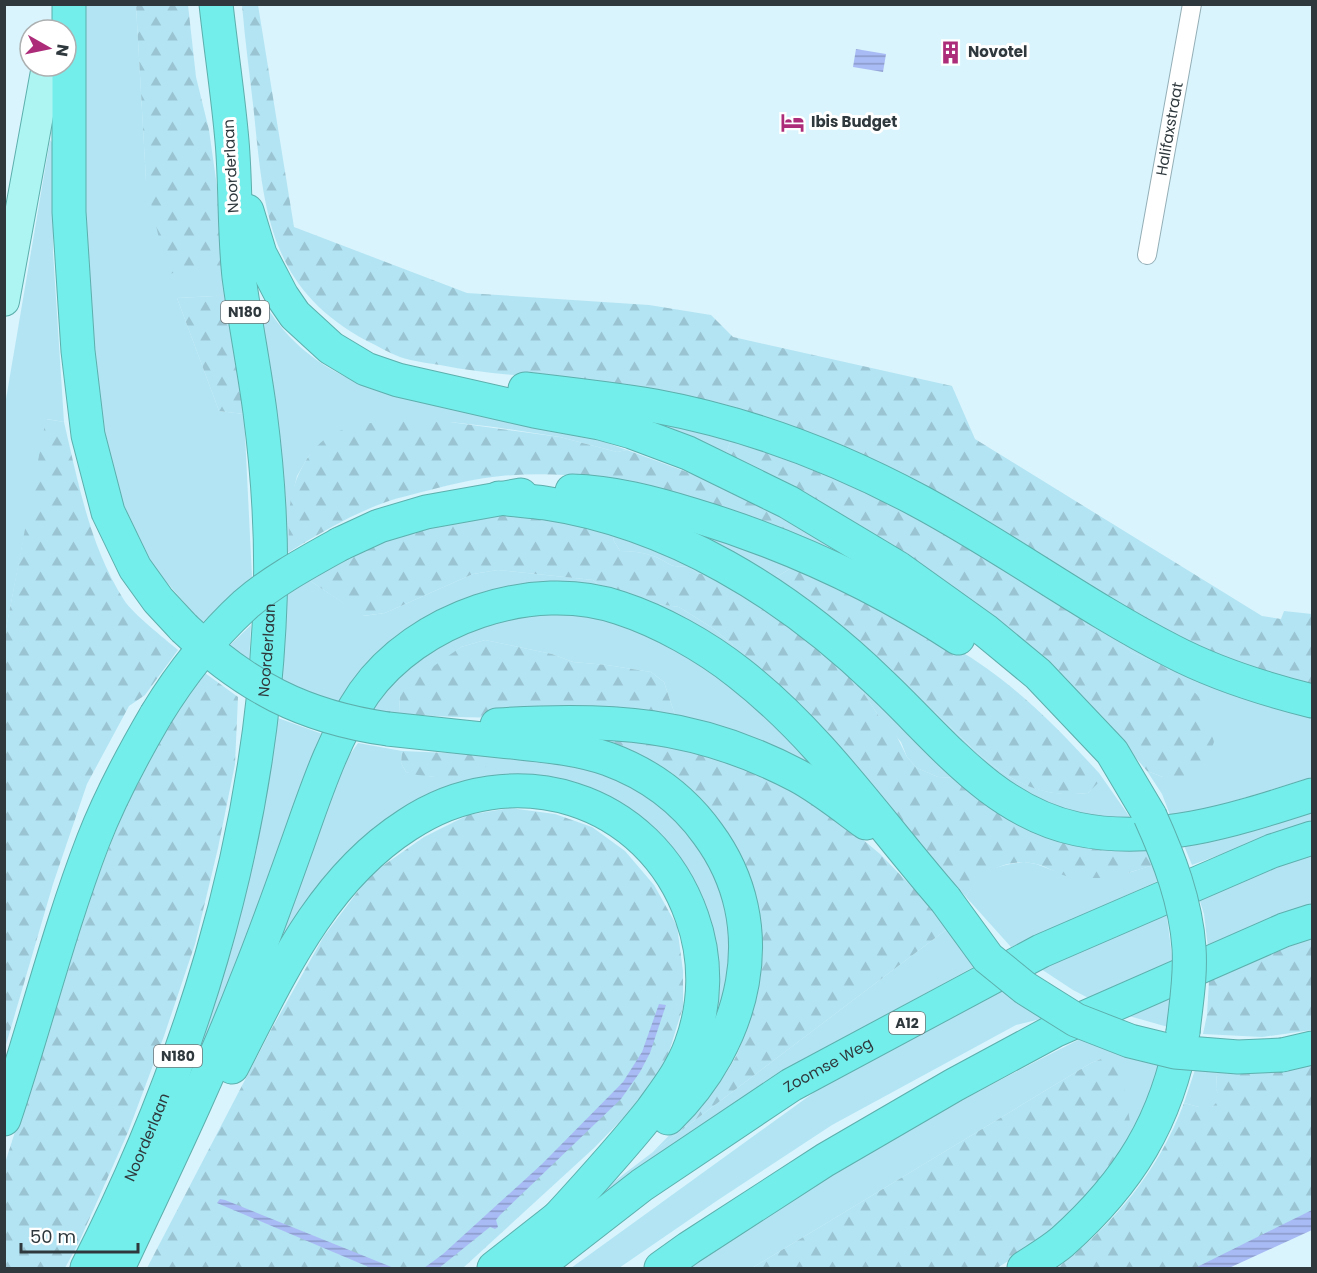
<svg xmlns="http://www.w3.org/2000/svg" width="1317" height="1273" font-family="Poppins,sans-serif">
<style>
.green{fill:#b3e4f3}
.forest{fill:url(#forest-firs)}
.water{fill:url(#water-rules)}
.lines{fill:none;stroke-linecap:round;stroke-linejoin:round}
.street-casing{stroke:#95afb7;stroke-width:20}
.primary-casing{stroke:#5cafad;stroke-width:32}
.highway-casing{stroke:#5cafad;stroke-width:35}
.street{stroke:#fff;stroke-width:18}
.primary{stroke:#acf5f2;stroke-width:30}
.highway{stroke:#74eeea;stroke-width:33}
.highway-bridge-casing{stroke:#5cafad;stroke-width:35;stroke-linecap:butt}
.highway-bridge{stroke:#74eeea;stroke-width:33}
.labels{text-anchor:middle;stroke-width:6;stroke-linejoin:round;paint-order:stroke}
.shield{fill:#fff;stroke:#6d7477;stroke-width:1.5}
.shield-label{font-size:14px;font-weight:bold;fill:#2f393d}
.poi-label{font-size:15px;font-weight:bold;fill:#2f393d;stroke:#fff;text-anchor:start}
.street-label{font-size:15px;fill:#2f393d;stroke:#fff}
</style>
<defs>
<pattern id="forest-firs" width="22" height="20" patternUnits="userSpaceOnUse" patternTransform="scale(1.5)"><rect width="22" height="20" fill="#b3e4f3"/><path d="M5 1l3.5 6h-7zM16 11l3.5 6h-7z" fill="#9ac4d1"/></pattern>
<pattern id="water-rules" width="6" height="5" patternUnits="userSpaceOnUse" patternTransform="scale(1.5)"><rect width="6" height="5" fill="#a9bbf5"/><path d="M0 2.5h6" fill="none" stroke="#8a99c8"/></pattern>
</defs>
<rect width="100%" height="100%" fill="#d9f4fd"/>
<g class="green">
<polygon points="86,5 136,5 146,181 228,265 233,295 177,298 219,411 244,414 252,577 226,599 202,623 151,564 124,510 98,409 88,312 81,107"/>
<polygon points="50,140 53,144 53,252 64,422 47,419 5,634 5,405"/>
<path d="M 265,304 C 312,382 390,396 472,412 C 506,419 540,425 575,433 C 592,437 610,444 627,450 L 617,452 L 560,437 L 494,427 L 450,422 L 375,423 L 321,443 L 308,457 L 297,476 L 290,505 L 289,552 L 280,557 L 269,380 L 260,307 Z"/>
<polygon points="645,411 733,433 726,454 644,423"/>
<polygon points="653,513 798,564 773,579"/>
<path d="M 611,529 L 718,573 L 698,574 L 689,566 C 667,568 672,563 653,556 C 642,552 631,551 620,551 L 614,541 Z"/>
<polygon points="806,529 879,573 801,539"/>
<polygon points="498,570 593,580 614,598 679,607 714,629 732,644 740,662 702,634 513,593 346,704 312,694 275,677 279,601 309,580 363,616 385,613 473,574"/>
<path d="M 550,612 C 566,614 584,614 600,618 C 696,638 772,722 838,789 L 677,721 L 664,682 L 651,672 L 607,665 L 573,662 L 552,654 L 485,640 L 461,647 L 400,695 L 399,714 L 367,710 L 402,672 L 452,638 L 513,616 Z"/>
<polygon points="251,625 249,662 228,647"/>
<polygon points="1107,632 1312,711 1312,777 1172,820 1162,794 1147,771 1163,777 1160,664 1131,652"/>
<polygon points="852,669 960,778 938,777 917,768 907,757 901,742 878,715 863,692"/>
<path d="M 935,712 C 980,755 1018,802 1088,793 L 1098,782 L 1099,773 L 1134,823 L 1102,821 L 1053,807 L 1000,779 L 933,714 Z"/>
<polygon points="278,718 328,736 271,899 107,1258 270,762"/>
<polygon points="358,743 402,751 401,763 406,772 433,777 496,755 578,764 641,789 690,832 715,875 726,906 731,942 730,974 709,1039 705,931 580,792 409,814 254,1006 338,772"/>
<polygon points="1312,802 1312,821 1192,865 1181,838"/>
<polygon points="1312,852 1312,905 1208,948 1204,914 1198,895"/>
<path d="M 1024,862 L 1036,864 L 1065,875 L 1128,873 L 1153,865 L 1158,881 L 1011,947 L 966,897 C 980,870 995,866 1024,862 Z"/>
<polygon points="1166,910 1173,963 1094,1001 1073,990 1038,967"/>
<polygon points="947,929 979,964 838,1041 566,1224 562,1221"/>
<polygon points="1004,986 1049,1017 1016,1025 832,1125 718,1200 619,1268 571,1268 816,1091 927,1027"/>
<polygon points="1171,996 1168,1027 1129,1016"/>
<path d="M 1082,1038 L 1161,1064 L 1133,1140 L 1101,1059 L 1091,1063 L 752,1268 L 689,1268 C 812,1180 947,1106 1082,1038 Z"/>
<polygon points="1195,1070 1217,1071 1216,1089 1221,1099 1212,1107 1199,1107 1184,1103"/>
</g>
<g class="forest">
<polygon points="136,5 188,5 196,77 209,130 228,265 167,274 146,181"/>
<path d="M 242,5 L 258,5 L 294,227 L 467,293 L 649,305 L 711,315 L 733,337 L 952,386 L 975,439 L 1262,616 L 1281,619 L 1284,611 L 1312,614 L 1312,687 L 1267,675 L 1199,649 L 1141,619 L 997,530 L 576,381 C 530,376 485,374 440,365 C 427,363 412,361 400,357 C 389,353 378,346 367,341 C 270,289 264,213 254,113 C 250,77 245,41 242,5 Z"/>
<polygon points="233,295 244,414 219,411 177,298"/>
<path d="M 46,419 L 64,422 C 78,482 90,547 124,600 C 133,614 164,638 178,650 L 145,695 L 129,706 L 87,784 L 53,884 L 5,1048 L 5,634 Z"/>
<path d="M 450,422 L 560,437 L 617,452 L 627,450 L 714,482 L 806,529 L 801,539 C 704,498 608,466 501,476 C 478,478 453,484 430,490 C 415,494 400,497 386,502 C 352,514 320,533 289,552 C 289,536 288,520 290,505 C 294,476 311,442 339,431 C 373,417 415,422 450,422 Z"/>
<polygon points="733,433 875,487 1108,632 1131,652 1160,664 1185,682 1199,697 1208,719 1214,742 1208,758 1197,772 1182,777 1163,777 1147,771 1117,736 978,606 943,579 897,548 836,511 726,454"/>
<path d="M 531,513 L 611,529 L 614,541 L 620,551 C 631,551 642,552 653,556 C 672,563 667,568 689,566 L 698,574 L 718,573 L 852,669 L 863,692 L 878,715 L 895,733 L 907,757 L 917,768 L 938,777 L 960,778 L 1144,845 L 1153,865 C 1134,871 1113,879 1094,878 C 1085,878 1075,877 1066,876 C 1056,873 1046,866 1036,864 C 1007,857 979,872 966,897 L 740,662 L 732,644 L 714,629 L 679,607 L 614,598 L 593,580 L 498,570 L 473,574 L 385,613 L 362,616 L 309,580 L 383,541 L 468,516 Z"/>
<path d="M 798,564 C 850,591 905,617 955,648 C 1011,680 1056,726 1099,773 L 1099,782 L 1088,793 C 1018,802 981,756 935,712 L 933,714 L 773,579 Z"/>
<polygon points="485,640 552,654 573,662 607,665 651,672 664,682 677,721 453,717 399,714 400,695 408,684 461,647"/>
<polygon points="205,673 238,697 235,764 218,848 195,944 164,1036 128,1132 79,1242 65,1268 5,1268 5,1163 92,892 129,797 174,714"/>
<path d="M 587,734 L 645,739 L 745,767 L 794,791 L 848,827 L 880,854 L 917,892 L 947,929 L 653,1152 C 682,1121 720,1091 738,1052 C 742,1042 745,1031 748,1022 C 754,1002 762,980 762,960 C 765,890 734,824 681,780 C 654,757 618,749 587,734 Z"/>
<path d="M 402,751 L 496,755 C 493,758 490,763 487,766 C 469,780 426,779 406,772 L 401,763 Z"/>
<polygon points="510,808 555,814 592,827 625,851 654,885 677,926 683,971 683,1007 664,1068 636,1105 594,1148 463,1268 147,1268 271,1030 324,936 371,874 424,837 468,815"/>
<polygon points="1312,938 1312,1030 1262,1037 1203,1034 1207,1015 1209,981 1272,953"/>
<path d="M 1101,1059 C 1106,1059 1110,1059 1114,1062 C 1124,1071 1130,1125 1133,1140 L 1124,1157 L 1047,1237 L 997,1268 L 752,1268 L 1091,1063 Z"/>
<path d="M 1312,1065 L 1312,1224 L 1224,1268 L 1057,1268 C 1113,1225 1159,1171 1184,1103 L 1199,1107 L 1212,1107 L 1220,1099 L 1216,1089 L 1217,1071 L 1291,1069 Z"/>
</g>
<g class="water">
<polygon points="856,49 886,54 883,72 853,67"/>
<polygon points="659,1004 666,1005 650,1053 640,1072 621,1099 500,1215 496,1220 498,1227 495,1229 490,1227 439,1268 424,1268 443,1254 542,1164 623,1082 642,1052"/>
<polygon points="220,1199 225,1200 394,1268 371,1268 217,1203"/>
<polygon points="1312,1210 1312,1230 1229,1268 1195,1268"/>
</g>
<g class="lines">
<defs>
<g id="street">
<path id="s1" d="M 1147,255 L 1192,4"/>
</g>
<polyline id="primary" points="4,301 47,66"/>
<g id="highway">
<polyline points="69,4 69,212 78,351 88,435 108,512 135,568 158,600 184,628"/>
<polyline points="247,211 260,254 282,296 295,315 331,348 366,369 398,380 534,411 600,423 632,432 688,453 788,502 898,568 986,631 1038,674 1112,752 1150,816"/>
<path d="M 525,389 C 569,394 612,399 655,406 C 747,423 837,457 919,501 C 1005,547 1084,606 1172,651 C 1216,674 1264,689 1312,701"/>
<path d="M 572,491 C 613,492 654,503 693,515 C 786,543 877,585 958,638"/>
<path d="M 499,498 C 514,500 530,501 545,503 C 672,522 788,594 879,682 C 939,738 992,811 1077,829 C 1157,846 1237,819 1312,795"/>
<polyline points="340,544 379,526 426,512 521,495"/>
<path d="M 497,725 C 610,718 696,722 798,776 C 822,789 844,807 866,823"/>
<path d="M 388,729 C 425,733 463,737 501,741 C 536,745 574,747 608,759 C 649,774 683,799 708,834 C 776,926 745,1043 668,1118"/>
<polyline points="1282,1055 1312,1048"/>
<path d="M 232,1067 C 278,978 320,881 407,825 C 512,755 650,796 692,917 C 707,959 706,1004 691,1045 C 682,1070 667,1089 652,1110 C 622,1148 589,1184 556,1220"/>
<path d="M 4,1119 C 35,1027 58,932 93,841 C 110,797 132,756 156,715"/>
<path id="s2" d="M 87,1268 C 188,1070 257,851 269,627 C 273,558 269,481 260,412 C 254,367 245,322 239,277 C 234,232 236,186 232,141 C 228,95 221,50 216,4"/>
<path d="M 118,1268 C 162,1174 208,1080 246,982 C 264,938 280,893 296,848 C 315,795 332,740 364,693 C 417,618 533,578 620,608 C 660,621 705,646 739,673 C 820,736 878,822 945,899"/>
<polyline points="494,1268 573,1206"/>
<path id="s3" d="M 535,1268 L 642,1185 L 791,1085 L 1041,951 L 1272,851 L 1312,838"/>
<polyline points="661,1268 689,1248 825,1160 954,1085 1054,1031 1284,930 1312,921"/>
<path d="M 1024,1268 C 1036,1260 1050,1252 1062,1242 C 1129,1182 1167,1121 1183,1032"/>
</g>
</defs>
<use href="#street" class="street-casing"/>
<use href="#primary" class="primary-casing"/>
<use href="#highway" class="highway-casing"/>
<use href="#street" class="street"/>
<use href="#primary" class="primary"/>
<use href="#highway" class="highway"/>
<defs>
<g id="highway-bridge">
<path d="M 184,628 C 245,686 303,717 388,729"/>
<path d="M 156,715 C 181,674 210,637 246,604 C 274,580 308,562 340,544"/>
<path d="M 1150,816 C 1169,858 1186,902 1189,948 C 1191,976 1186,1004 1183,1032"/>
<polyline points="945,899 988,958 1025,988 1076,1020 1130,1041 1175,1052 1238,1057 1282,1055"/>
</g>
</defs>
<use href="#highway-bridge" class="highway-bridge-casing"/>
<use href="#highway-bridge" class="highway-bridge"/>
</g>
<defs>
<symbol id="building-bare" viewBox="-9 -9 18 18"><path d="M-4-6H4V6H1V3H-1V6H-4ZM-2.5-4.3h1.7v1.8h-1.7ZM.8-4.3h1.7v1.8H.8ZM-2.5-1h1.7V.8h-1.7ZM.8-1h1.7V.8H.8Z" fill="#ad2c79" stroke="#fff" stroke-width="2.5" paint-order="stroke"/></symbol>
<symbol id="hotel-bare" viewBox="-9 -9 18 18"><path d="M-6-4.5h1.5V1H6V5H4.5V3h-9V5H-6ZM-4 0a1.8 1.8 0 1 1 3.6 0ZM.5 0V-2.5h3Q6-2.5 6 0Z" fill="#ad2c79" stroke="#fff" stroke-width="2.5" paint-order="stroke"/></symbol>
</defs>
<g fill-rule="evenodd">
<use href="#building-bare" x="934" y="36" width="33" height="33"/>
<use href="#hotel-bare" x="776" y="106" width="33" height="33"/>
</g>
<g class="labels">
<g class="shield">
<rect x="221" y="301" width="48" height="22" rx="4.5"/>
<rect x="889" y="1012" width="36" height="22" rx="4.5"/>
<rect x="154" y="1045" width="48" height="22" rx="4.5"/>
</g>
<g class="shield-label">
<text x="245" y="317">N180</text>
<text x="907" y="1028">A12</text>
<text x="178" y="1061">N180</text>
</g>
<g class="poi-label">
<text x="968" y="57">Novotel</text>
<text x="811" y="127">Ibis Budget</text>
</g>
<g class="street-label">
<text dy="5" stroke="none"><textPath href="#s1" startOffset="128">Halifaxstraat</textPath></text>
<text transform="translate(231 166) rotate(-93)" y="5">Noorderlaan</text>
<text dy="5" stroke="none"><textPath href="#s2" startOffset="648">Noorderlaan</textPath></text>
<text dy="5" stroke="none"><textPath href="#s3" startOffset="357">Zoomse Weg</textPath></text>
<text dy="5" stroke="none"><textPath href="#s2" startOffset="144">Noorderlaan</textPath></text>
</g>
</g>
<rect width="1317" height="1273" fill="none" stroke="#2f393d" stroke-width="12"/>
<g transform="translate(48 48) rotate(99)"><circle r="28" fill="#ffffff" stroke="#acb0b1" stroke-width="1.5"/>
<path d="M0-4.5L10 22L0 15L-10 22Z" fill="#ad2c79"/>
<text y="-9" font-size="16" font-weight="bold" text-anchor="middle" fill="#2f393d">N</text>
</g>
<path d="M21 1243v9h117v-9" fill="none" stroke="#2f393d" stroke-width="3"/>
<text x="30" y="1243" font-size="18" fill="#2f393d" stroke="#ffffff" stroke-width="4.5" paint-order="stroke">50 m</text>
</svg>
